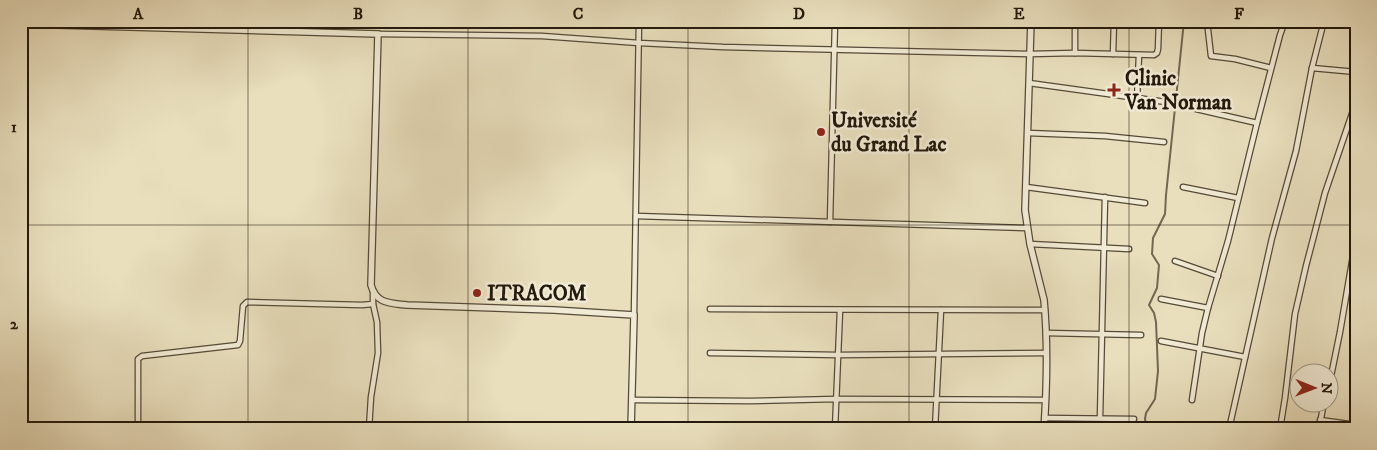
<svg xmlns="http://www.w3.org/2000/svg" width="1377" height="450" font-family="'IM FELL DW Pica',serif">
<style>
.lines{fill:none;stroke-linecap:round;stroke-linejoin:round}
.stream{stroke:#726852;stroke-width:2}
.minor-casing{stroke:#544a38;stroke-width:7}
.tertiary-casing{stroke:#544a38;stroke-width:8}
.minor{stroke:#f1ead4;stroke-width:4.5}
.tertiary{stroke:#f1ead4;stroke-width:5.5}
.grid{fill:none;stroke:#23190c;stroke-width:1;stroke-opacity:0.55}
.poi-dot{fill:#8f2418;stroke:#f1ead4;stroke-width:2}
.labels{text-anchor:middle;stroke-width:5;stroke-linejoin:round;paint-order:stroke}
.poi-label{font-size:21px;font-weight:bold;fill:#23190c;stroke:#f1ead4;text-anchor:start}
.neatline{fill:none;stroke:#23190c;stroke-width:2}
.grid-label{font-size:16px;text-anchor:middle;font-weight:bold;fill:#23190c}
</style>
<rect width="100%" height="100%" fill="#e9dfbd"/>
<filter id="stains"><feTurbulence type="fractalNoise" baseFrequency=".004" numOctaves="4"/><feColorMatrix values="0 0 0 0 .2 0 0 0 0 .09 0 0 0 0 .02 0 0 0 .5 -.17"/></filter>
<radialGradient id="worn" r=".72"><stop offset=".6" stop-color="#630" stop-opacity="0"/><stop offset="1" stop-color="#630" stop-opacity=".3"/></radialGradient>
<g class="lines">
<polyline class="stream" points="1147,429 1145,419 1146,413 1155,399 1158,371 1156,322 1154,313 1149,305 1157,288 1159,265 1152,254 1153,238 1165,214 1166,195 1184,21"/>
<defs>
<g id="minor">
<polyline points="1207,21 1211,56 1235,59 1271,68"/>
<polyline points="378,34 542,36 639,43 723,47 1030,54 1075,53 1154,55 1157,53 1158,49 1159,21"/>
<polyline points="1075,53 1075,21"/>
<polyline points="1113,54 1114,21"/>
<polyline points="1312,68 1356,72"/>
<polyline points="1029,83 1166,102 1257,123"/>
<polyline points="1137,99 1139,55"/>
<polyline points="1028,133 1105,136 1164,142"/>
<polyline points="1026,187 1145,203"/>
<polyline points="1183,187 1238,198"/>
<polyline points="636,216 1027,228"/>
<polyline points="830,222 835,21"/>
<polyline points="1030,244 1129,249"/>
<polyline points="1175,261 1218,276"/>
<polyline points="1161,299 1208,308"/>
<polyline points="710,309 1045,310"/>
<polyline points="634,315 639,21"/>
<polyline points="1046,333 1141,335"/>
<polyline points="1161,341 1245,357"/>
<polyline points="710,353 838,355 1046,353"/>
<polyline points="1330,381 1340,332 1356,238"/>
<polyline points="633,400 750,401 836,399 1045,400"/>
<polyline points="1192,400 1202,333 1208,308 1228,241 1257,123 1280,35 1285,21"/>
<polyline points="1045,418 1134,419"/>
<polyline points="1100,418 1105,197"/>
<polyline points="1320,420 1356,425"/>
<polyline points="138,429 138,359 142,356 238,345 240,341 243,306 247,302 362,305 373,304 373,293"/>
<polyline points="369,429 371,397 378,353 377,322 373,304"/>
<polyline points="835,429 840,310"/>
<polyline points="935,429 941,310"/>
<polyline points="1229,429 1272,238 1296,151 1312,68 1324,21"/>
<polyline points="1280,429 1285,398 1295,314 1306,266 1325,193 1356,102"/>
<polyline points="1319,429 1324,402"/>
</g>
<g id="tertiary">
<path d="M 1031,21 L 1025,210 L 1030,244 L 1044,300 C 1048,343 1047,386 1044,429"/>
<path d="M 21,24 L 378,34 L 371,285 C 376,304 390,303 407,305 L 554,310 L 634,315 L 631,429"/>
</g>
</defs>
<use href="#minor" class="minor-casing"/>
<use href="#tertiary" class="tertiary-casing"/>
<use href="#minor" class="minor"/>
<use href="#tertiary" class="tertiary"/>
</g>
<path class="grid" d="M 248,21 L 248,429M 468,21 L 468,429M 688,21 L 688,429M 909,21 L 909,429M 1129,21 L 1129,429M 21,225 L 1356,225"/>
<g class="poi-dot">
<path d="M1111.5 82.5h5v5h5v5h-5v5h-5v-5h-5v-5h5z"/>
<circle cx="821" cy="132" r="5"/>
<circle cx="477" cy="293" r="5"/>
</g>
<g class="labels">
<g class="poi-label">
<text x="1125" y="85">Clinic<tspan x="1125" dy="24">Van Norman</tspan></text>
<text x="831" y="127">Université<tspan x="831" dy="24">du Grand Lac</tspan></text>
<text x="487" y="300">ITRACOM</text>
</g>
</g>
<rect width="1377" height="450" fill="none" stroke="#e9dfbd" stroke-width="55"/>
<g transform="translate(1314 388) rotate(91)"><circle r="24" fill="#f1ead4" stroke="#9f9684"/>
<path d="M0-4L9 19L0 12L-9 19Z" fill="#8f2418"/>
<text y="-8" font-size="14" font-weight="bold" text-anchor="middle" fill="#23190c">N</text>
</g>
<rect x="28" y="28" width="1322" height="394" class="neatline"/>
<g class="grid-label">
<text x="138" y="19">A</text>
<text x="358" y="19">B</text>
<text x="578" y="19">C</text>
<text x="799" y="19">D</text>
<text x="1019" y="19">E</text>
<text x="1239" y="19">F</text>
<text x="14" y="132">1</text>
<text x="14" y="329">2</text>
</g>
<rect width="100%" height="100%" filter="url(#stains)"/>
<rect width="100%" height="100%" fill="url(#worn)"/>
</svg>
